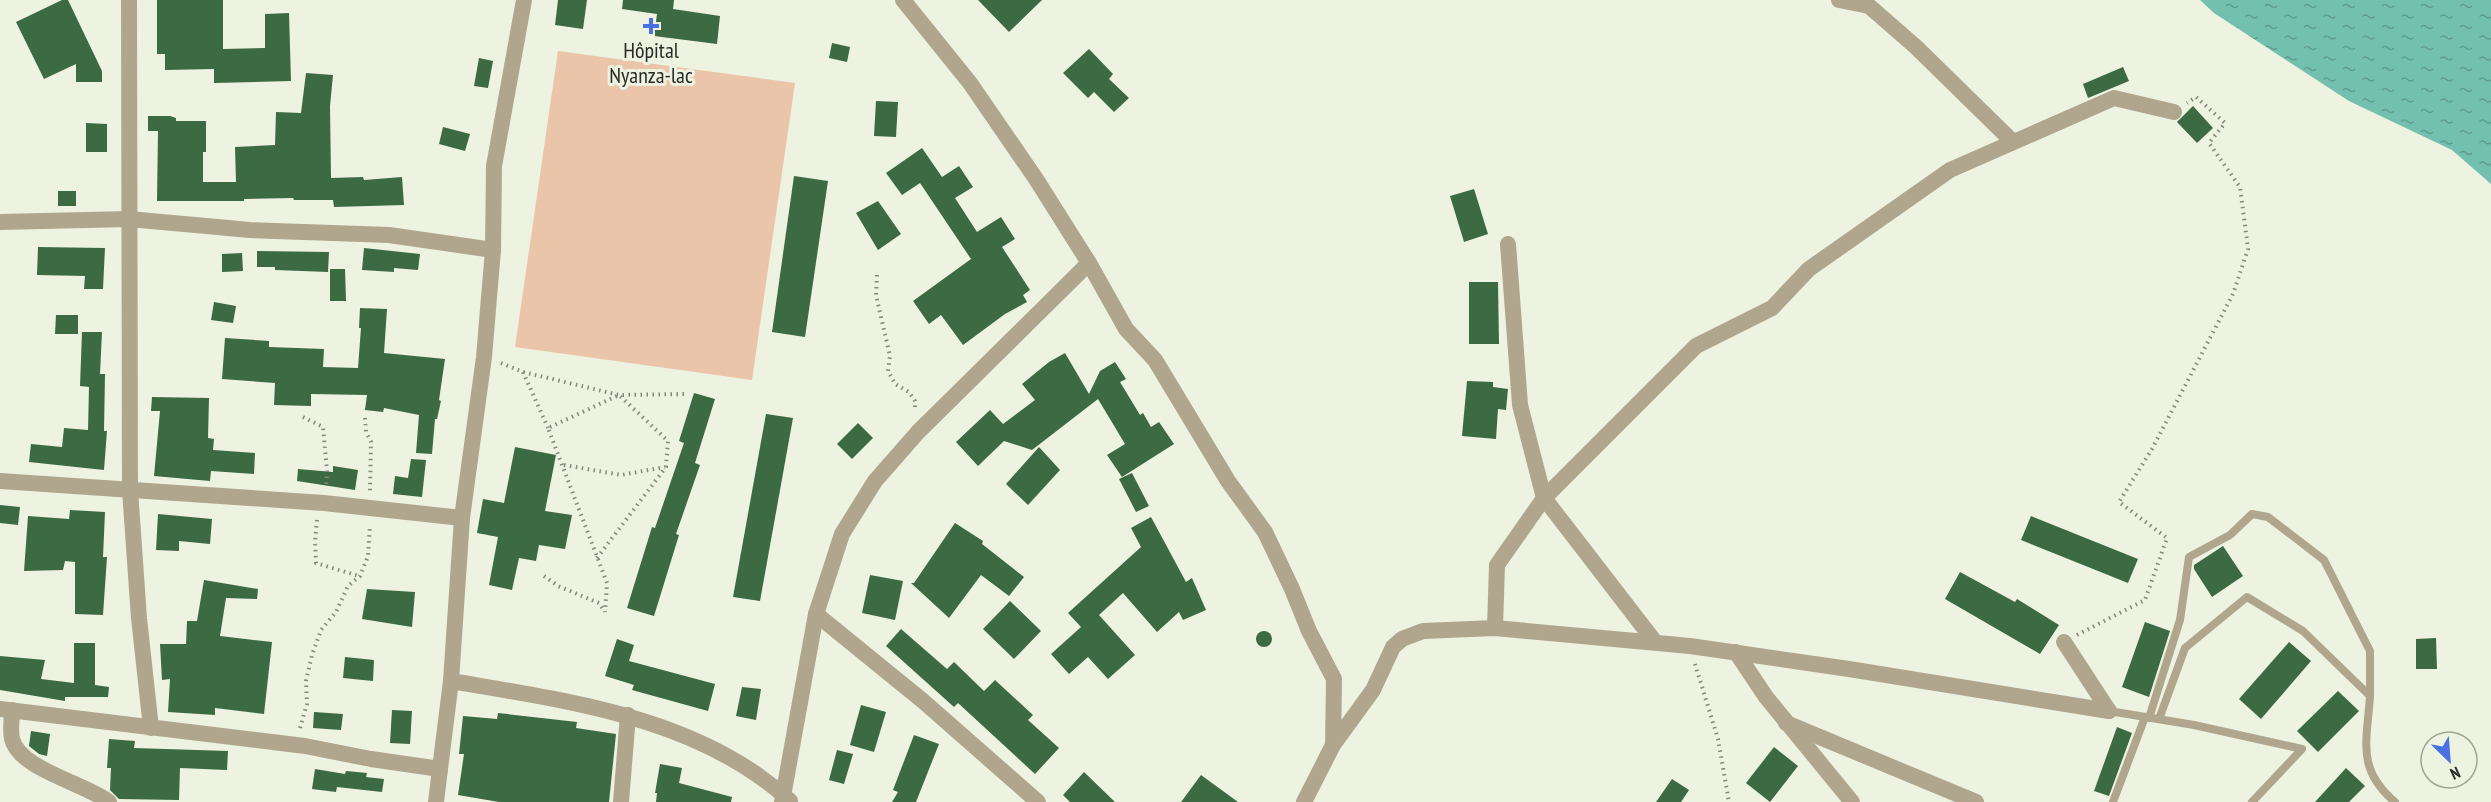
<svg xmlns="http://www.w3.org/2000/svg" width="2491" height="802" font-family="'PT Sans Narrow',sans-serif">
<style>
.pitch{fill:#eac5a9}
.water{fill:url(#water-ripples)}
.building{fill:#3c6a43}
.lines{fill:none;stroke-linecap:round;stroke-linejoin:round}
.path{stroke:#85877c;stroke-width:4;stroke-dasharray:1.5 4.5;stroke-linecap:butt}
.lane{stroke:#b0a68d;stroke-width:8}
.street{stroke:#b0a68d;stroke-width:16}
.poi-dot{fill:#4971e4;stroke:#eef2e1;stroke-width:2}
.labels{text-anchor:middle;stroke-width:6;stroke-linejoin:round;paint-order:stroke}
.poi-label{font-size:22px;fill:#2a2b25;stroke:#eef2e1}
</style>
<defs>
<pattern id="water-ripples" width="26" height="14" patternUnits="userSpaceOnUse" patternTransform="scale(1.5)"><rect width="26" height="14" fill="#73c0ae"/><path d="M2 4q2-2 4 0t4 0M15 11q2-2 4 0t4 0" fill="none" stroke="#5f9c8d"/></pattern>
</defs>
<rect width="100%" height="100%" fill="#eef2e1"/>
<polygon class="pitch" points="558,51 795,83 752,380 515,347"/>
<polygon class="water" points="2200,0 2491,0 2491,184 2452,150 2349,101 2214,13"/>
<g class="building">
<polygon points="62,0 68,0 102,71 102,82 76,82 76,64 44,79 16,22"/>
<polygon points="157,0 223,0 223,49 265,48 265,14 289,13 291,81 214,83 214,69 165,70 165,54 157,54"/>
<polygon points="558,0 587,0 583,29 555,25"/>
<polygon points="623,0 674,0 673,9 720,16 717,44 654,36 657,14 622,9"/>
<polygon points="978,0 1042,0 1009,32"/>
<polygon points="832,43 850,47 847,62 829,58"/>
<polygon points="1089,49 1113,74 1109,79 1129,98 1114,112 1094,92 1088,98 1063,73"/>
<polygon points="479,58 493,61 488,88 474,86"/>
<polygon points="2123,67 2129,81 2088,98 2083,84"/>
<polygon points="306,73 333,75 330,106 331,178 363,177 364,180 402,177 404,205 334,207 333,200 294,200 293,198 244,199 244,201 157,201 158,131 148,131 148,116 170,116 176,118 176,121 206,121 206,152 203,152 203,182 236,182 235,147 275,145 276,112 301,113"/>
<polygon points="876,101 898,102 896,137 874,136"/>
<polygon points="2193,106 2213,128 2197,143 2177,122"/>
<polygon points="86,123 107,124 107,152 86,152"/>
<polygon points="443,127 470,134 465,151 439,144"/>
<polygon points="922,148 942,177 959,166 973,187 955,198 977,232 1001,217 1015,239 1002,247 1030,290 1023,295 1027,302 1005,314 963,345 941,315 929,324 913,301 971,259 920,183 902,195 886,173"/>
<polygon points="794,176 828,181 805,337 772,332"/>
<polygon points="1474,189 1488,234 1464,242 1450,196"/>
<rect x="58" y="191" width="18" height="15"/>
<polygon points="878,201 901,234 878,250 856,213"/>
<polygon points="38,247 105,248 103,289 84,289 85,276 37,275"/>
<polygon points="364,248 420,254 418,270 394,268 394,272 362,270"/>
<polygon points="257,251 329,252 328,272 275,270 275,267 257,267"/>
<polygon points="242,253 243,271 222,272 222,254"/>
<polygon points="330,269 345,269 346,301 330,301"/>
<polygon points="1469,282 1498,282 1499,344 1469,344"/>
<polygon points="214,302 236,306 233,323 211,320"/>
<polygon points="360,308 387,309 384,353 445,359 439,400 441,401 437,419 435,419 432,454 416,453 419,415 384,408 383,412 365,410 367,395 311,394 311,406 274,405 275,383 222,379 225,338 269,341 269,347 324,349 323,367 358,368 361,328 359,328"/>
<polygon points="56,315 78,315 78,334 55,334"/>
<polygon points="82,332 102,332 100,374 105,374 104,431 107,431 104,470 29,462 31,444 62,447 64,428 88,430 89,387 80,386"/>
<polygon points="1065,353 1089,394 1100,371 1115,362 1126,379 1120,382 1140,415 1143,413 1151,427 1159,422 1174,444 1122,477 1107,455 1125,444 1098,399 1032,450 1004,441 978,466 956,442 990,410 1003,424 1035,400 1022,384 1049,362"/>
<polygon points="1467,381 1493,382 1493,387 1508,389 1506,410 1498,409 1496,439 1462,436"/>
<polygon points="694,393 715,399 695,463 700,465 676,534 679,535 654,616 627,608 652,527 655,528 684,443 679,441"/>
<polygon points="152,397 209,398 208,438 214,439 213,450 255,453 254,474 211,471 210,481 154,476 160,411 151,411"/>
<polygon points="766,414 793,418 760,601 733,597"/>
<polygon points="858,423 873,438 852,459 837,444"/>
<polygon points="515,447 556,455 545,511 572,515 565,549 539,545 536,561 519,558 512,590 489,585 498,537 477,533 483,499 504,503"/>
<polygon points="1039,447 1060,470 1028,505 1006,484"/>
<polygon points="411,459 426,460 422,497 393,494 395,476 408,478"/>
<polygon points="333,466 358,470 355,490 297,481 298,469 333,472"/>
<polygon points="1132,473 1149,506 1136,512 1119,479"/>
<polygon points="0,505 20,507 18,525 0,523"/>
<polygon points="70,510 105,512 103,557 107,557 103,615 75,614 75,562 65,561 63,570 24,571 28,516 69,519"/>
<polygon points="158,514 212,519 210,544 179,541 179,551 156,550"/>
<polygon points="2031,516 2138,559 2128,583 2021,540"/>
<polygon points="1151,517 1186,582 1192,578 1206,610 1183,620 1179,612 1157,632 1123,593 1099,615 1135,655 1108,679 1088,657 1069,674 1051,654 1081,627 1068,613 1141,547 1131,528"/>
<polygon points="955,523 983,541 982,544 1024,577 1009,596 981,575 949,618 911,583 914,583"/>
<polygon points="2223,546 2243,576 2212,597 2194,569 2194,565"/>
<polygon points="1960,572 2015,602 2017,599 2059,625 2040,654 1945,599"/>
<polygon points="870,575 903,581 895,620 862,613"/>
<polygon points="204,580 258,589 257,599 226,598 220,636 272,642 264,714 215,708 215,715 168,712 170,679 162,680 160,644 186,644 187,621 197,621"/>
<polygon points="367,589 415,592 412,627 362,619"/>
<polygon points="1010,601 1041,631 1014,659 983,629"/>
<polygon points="2145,622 2170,631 2149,697 2122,687"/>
<polygon points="901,629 947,669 954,662 984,691 995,680 1033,715 1028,720 1059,748 1035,774 958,703 954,707 886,646"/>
<circle cx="1264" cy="639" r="8"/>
<polygon points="2436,638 2437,669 2416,669 2416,639"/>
<polygon points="617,639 634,645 629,661 715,684 708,711 632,690 634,685 605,676"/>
<polygon points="2289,642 2311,661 2261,719 2239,699"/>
<polygon points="74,643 95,643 95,685 109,687 108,697 65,697 65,701 0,690 0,656 45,660 41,679 74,683"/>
<polygon points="345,657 374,660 373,681 343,678"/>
<polygon points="742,687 761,689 756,720 736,716"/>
<polygon points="2338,691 2359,711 2318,752 2297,731"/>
<polygon points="861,705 886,712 874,752 850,745"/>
<polygon points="392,710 412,711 410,744 390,743"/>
<polygon points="314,712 343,714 341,730 313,728"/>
<polygon points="498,713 577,722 576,728 616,734 609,802 499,802 458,795 464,754 459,754 463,716 497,719"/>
<polygon points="2117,727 2132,733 2109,796 2094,791"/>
<polygon points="31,731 50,734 47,756 39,754 29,746"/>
<polygon points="914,735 939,744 916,802 892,802 898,792 893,790"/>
<polygon points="109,739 135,741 134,748 228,751 227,770 180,768 179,800 119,799 110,790 111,768 107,768"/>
<polygon points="1774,747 1798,766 1770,802 1746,783"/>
<polygon points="837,750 853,754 844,784 829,780"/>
<polygon points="660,764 682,768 679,783 732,797 731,802 656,802 657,793 655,793"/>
<polygon points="2346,768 2365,786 2349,802 2315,802"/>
<polygon points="315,769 345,774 346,771 367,773 366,777 384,779 382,792 337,787 336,792 312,789"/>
<polygon points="1084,772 1115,802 1070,802 1063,795"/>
<polygon points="1201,775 1238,802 1181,802"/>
<polygon points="1672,779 1689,790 1681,802 1656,802"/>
</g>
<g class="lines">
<g class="path">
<polyline points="877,275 876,295 890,356 888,371 895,384 909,392 915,401 915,411"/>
<polyline points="501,363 523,372 619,395 685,394"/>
<polyline points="523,372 548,428"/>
<polyline points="303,417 323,427 327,471 326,486"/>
<polyline points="365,418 366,432 371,442 370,491"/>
<polyline points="564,465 621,475 665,467"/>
<polyline points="317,520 315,541 316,563 359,576"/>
<polyline points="597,558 666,467 668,441 619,395 548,428 607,583 605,612"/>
<polyline points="544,576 558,586 599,603 605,612"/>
<polyline points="2077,635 2145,600 2167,538 2119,502 2152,449 2233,294 2248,249 2240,187 2209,143 2225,123 2196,97 2187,103"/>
<polyline points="1695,664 1718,739 1729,802"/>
<polyline points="300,728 307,704 306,681 312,655 321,630 336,612 348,586 360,576 368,556 370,525"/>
</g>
<g class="lane">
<polyline points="2109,711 2194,725 2302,749 2252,802"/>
<polyline points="2149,718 2180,620 2189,557 2230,535 2252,514 2268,517 2324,560 2370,651 2370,696"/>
<path d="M 2159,719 L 2185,648 L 2247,597 L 2303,631 L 2370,696 C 2367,741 2356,769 2395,802"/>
<polyline points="2113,802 2145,717"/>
</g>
<g class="street">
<polyline points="129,0 130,490 139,618 151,728"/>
<polyline points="903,0 970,83 1036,179 1089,263 1126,329 1155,360 1228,481 1265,532 1292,589 1309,631 1334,679 1333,745 1304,802"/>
<polyline points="1839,0 1869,6 1916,47 2013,142"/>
<polyline points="0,222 129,219 250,230 389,235 493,250"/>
<polyline points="1508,244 1520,405 1544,498 1655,642"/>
<polyline points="0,481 324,503 462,518"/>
<polyline points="816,614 923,701 1038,802"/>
<polyline points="1495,628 1497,565 1544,498 1696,346 1772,308 1809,269 1950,170 2114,98 2174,112"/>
<polyline points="2064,642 2109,711"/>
<polyline points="1736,652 1766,697 1852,802"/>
<path d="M 451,681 C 567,701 699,717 790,801"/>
<polyline points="0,709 305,746 371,759 440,769 436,802"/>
<path d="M 12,710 C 12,719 10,730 12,739 C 20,770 85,783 109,802"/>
<polyline points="1786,723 1976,802"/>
<polyline points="1333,745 1373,690 1393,647 1402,639 1423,631 1495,628 1690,646 1849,669 2109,711"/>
<polyline points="440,769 451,681 462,518 484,357 493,250 494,166 524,0"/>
<polyline points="621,802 628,715"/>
<polyline points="782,802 816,614 842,534 875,481 918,432 1089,263"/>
</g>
</g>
<path class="poi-dot" d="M648 17h6v6h6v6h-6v6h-6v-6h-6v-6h6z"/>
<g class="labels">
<g class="poi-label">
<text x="651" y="58">Hôpital<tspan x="651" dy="25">Nyanza-lac</tspan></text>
</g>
</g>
<g transform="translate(2449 760) rotate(155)"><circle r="28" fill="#eef2e1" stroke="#a0a296" stroke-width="1.5"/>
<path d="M0-4.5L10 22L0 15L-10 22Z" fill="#4971e4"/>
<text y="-9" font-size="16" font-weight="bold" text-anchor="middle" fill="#2a2b25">N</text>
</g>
</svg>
